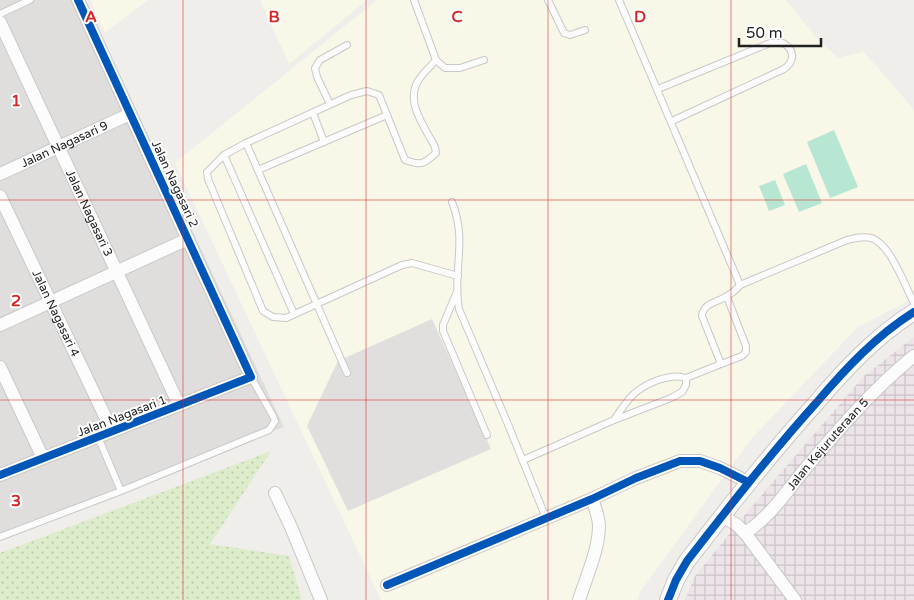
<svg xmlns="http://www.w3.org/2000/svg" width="914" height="600" font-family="'Varela Round',sans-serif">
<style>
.residential{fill:#dfdedc}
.industrial{fill:url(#industrial-grid)}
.education{fill:#f8f7e8}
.grass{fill:url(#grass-dots)}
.pitch{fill:#b7e6d2}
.parking{fill:#e0dfde}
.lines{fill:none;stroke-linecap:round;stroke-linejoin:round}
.service-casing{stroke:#c9c8c7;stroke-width:8}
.minor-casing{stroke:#c9c8c7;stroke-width:14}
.tertiary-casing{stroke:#c9c8c7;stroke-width:18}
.service{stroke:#fdfcfc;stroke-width:6}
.minor{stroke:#fdfcfc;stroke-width:12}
.tertiary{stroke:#fdfcfc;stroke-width:16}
.cycleway-casing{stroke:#fff;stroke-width:11}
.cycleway{stroke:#0057b8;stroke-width:8}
.grid{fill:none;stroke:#d62828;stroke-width:1;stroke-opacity:0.55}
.labels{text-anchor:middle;stroke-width:4;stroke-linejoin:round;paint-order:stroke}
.street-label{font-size:12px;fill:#222;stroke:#fff}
.grid-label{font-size:16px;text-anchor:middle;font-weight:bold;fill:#d62828;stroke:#fff;stroke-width:4;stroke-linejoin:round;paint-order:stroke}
</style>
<defs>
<pattern id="industrial-grid" width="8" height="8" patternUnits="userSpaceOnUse" patternTransform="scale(1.25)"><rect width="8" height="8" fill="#ede4e9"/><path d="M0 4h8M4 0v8" fill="none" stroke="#cbc3c8"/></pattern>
<pattern id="grass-dots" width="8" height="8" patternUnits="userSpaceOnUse" patternTransform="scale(1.25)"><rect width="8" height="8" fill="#ddeccb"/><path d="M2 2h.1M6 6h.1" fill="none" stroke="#bdcaae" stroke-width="1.8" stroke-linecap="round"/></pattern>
</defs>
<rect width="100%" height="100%" fill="#f0eeeb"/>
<polygon class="residential" points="0,0 85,0 284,427 0,535"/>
<polygon class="industrial" points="914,337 914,600 685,600 695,576 748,511 864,376"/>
<g class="education">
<polygon points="90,0 148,0 105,33"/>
<polygon points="260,0 367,0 289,64"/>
<polygon points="377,0 786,0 820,42 839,58 864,52 914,110 914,298 858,327 751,439 640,592 638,600 381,600 175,163"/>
</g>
<polygon class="grass" points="271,451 210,544 289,556 302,600 0,600 0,553"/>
<g class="pitch">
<polygon points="834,130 858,187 830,198 807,142"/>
<polygon points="806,164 822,203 799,212 783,174"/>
<polygon points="775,180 785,205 769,211 759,186"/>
</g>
<polygon class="parking" points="432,319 491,449 348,511 307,426 338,361"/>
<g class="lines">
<defs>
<g id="service">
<polyline points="414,0 436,60 445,68 460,68 484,60"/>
<polyline points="548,0 564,33 570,35 585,30"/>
<polyline points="619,0 740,285"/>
<polyline points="0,14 30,0"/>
<path d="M 436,60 C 430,67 422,74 418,81 C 405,103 425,127 435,147 L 436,153 C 424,164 421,166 405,160 L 379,95 L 367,91 L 351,95 L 246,143 L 224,155 L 207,172 L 208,179 L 263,311 L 273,317 L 286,318 L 402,265 L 412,263 L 458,276"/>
<path d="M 658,89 L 770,43 L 783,43 C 795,50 795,61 784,69 L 672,121"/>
<polyline points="330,104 317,77 315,68 320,60 347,45"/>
<polyline points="313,113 324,142"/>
<polyline points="246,143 347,373"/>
<polyline points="224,155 294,314"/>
<polyline points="258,170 387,115"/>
<path d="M 452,202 C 468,242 452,270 459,309 L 507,422 L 546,518"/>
<polyline points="456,294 443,325 443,331 487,435"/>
<polyline points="721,364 742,356 746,352 746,346 727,297"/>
<path d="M 686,378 L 721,364 L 702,316 C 703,303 718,302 727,296 C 732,293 737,289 740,285 L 847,240 C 855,238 863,236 871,238 C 890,243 905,286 914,303"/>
<polyline points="98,437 121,491"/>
<path d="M 523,460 L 614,420 L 671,398 L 682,392 L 686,385 L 686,378 C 676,375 668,377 658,380 C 634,389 628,399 614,420"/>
<polyline points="0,537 121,491 269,430 275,421 273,416 251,377"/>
</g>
<g id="minor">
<path id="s1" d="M 0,22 L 179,405"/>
<path id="s2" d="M 0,174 L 130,114"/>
<path id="s3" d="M 0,196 L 112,431"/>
<polyline points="0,325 188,239"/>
<polyline points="0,367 43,458"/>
<polyline points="0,475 251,377 78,0"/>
<polyline points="275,493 291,527 321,600"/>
<polyline points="722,516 737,525 745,533 795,600"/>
<path id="s4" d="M 745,533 C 770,517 786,492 805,469 C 839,429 873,389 914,356"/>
<polyline points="387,585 592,499 636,478 680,461 700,461 720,468 748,482"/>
<path d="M 579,600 C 586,578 599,549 599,526 C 599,517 595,508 592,499"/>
</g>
<path id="tertiary" d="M 668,600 L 676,580 L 687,561 C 729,507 771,453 817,402 C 846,368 876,336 914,312"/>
</defs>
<use href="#service" class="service-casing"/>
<use href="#minor" class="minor-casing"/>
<use href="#tertiary" class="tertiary-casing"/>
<use href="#service" class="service"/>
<use href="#minor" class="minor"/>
<use href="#tertiary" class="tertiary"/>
<defs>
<g id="cycleway">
<polyline points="0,475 251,377 78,0"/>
<polyline points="387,585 592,499 636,478 680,461 700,461 720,468 748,482"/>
<path d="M 668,600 L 676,580 L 687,561 C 729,507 771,453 817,402 C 846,368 876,336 914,312"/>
</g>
</defs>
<use href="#cycleway" class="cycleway-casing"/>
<use href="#cycleway" class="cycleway"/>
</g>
<path class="grid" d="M 183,0 L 183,600M 366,0 L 366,600M 548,0 L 548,600M 731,0 L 731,600M 0,200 L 914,200M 0,400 L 914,400"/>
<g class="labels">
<g class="street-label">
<text dy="4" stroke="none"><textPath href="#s2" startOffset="71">Jalan Nagasari 9</textPath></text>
<text transform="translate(175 184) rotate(65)" y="4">Jalan Nagasari 2</text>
<text dy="4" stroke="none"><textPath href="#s1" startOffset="211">Jalan Nagasari 3</textPath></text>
<text dy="4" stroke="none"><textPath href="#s3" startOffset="130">Jalan Nagasari 4</textPath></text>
<text transform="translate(122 416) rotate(-21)" y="4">Jalan Nagasari 1</text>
<text dy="4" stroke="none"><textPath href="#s4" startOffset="122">Jalan Kejuruteraan 5</textPath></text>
</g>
</g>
<g class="grid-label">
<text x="91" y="22">A</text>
<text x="274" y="22">B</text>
<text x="457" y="22">C</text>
<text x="640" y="22">D</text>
<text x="16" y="106">1</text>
<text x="16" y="306">2</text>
<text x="16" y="506">3</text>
</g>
<path d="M739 38v8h82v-8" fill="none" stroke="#222222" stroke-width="2.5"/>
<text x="746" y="38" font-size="15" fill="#222222" stroke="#ffffff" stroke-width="4" paint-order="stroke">50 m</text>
</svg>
